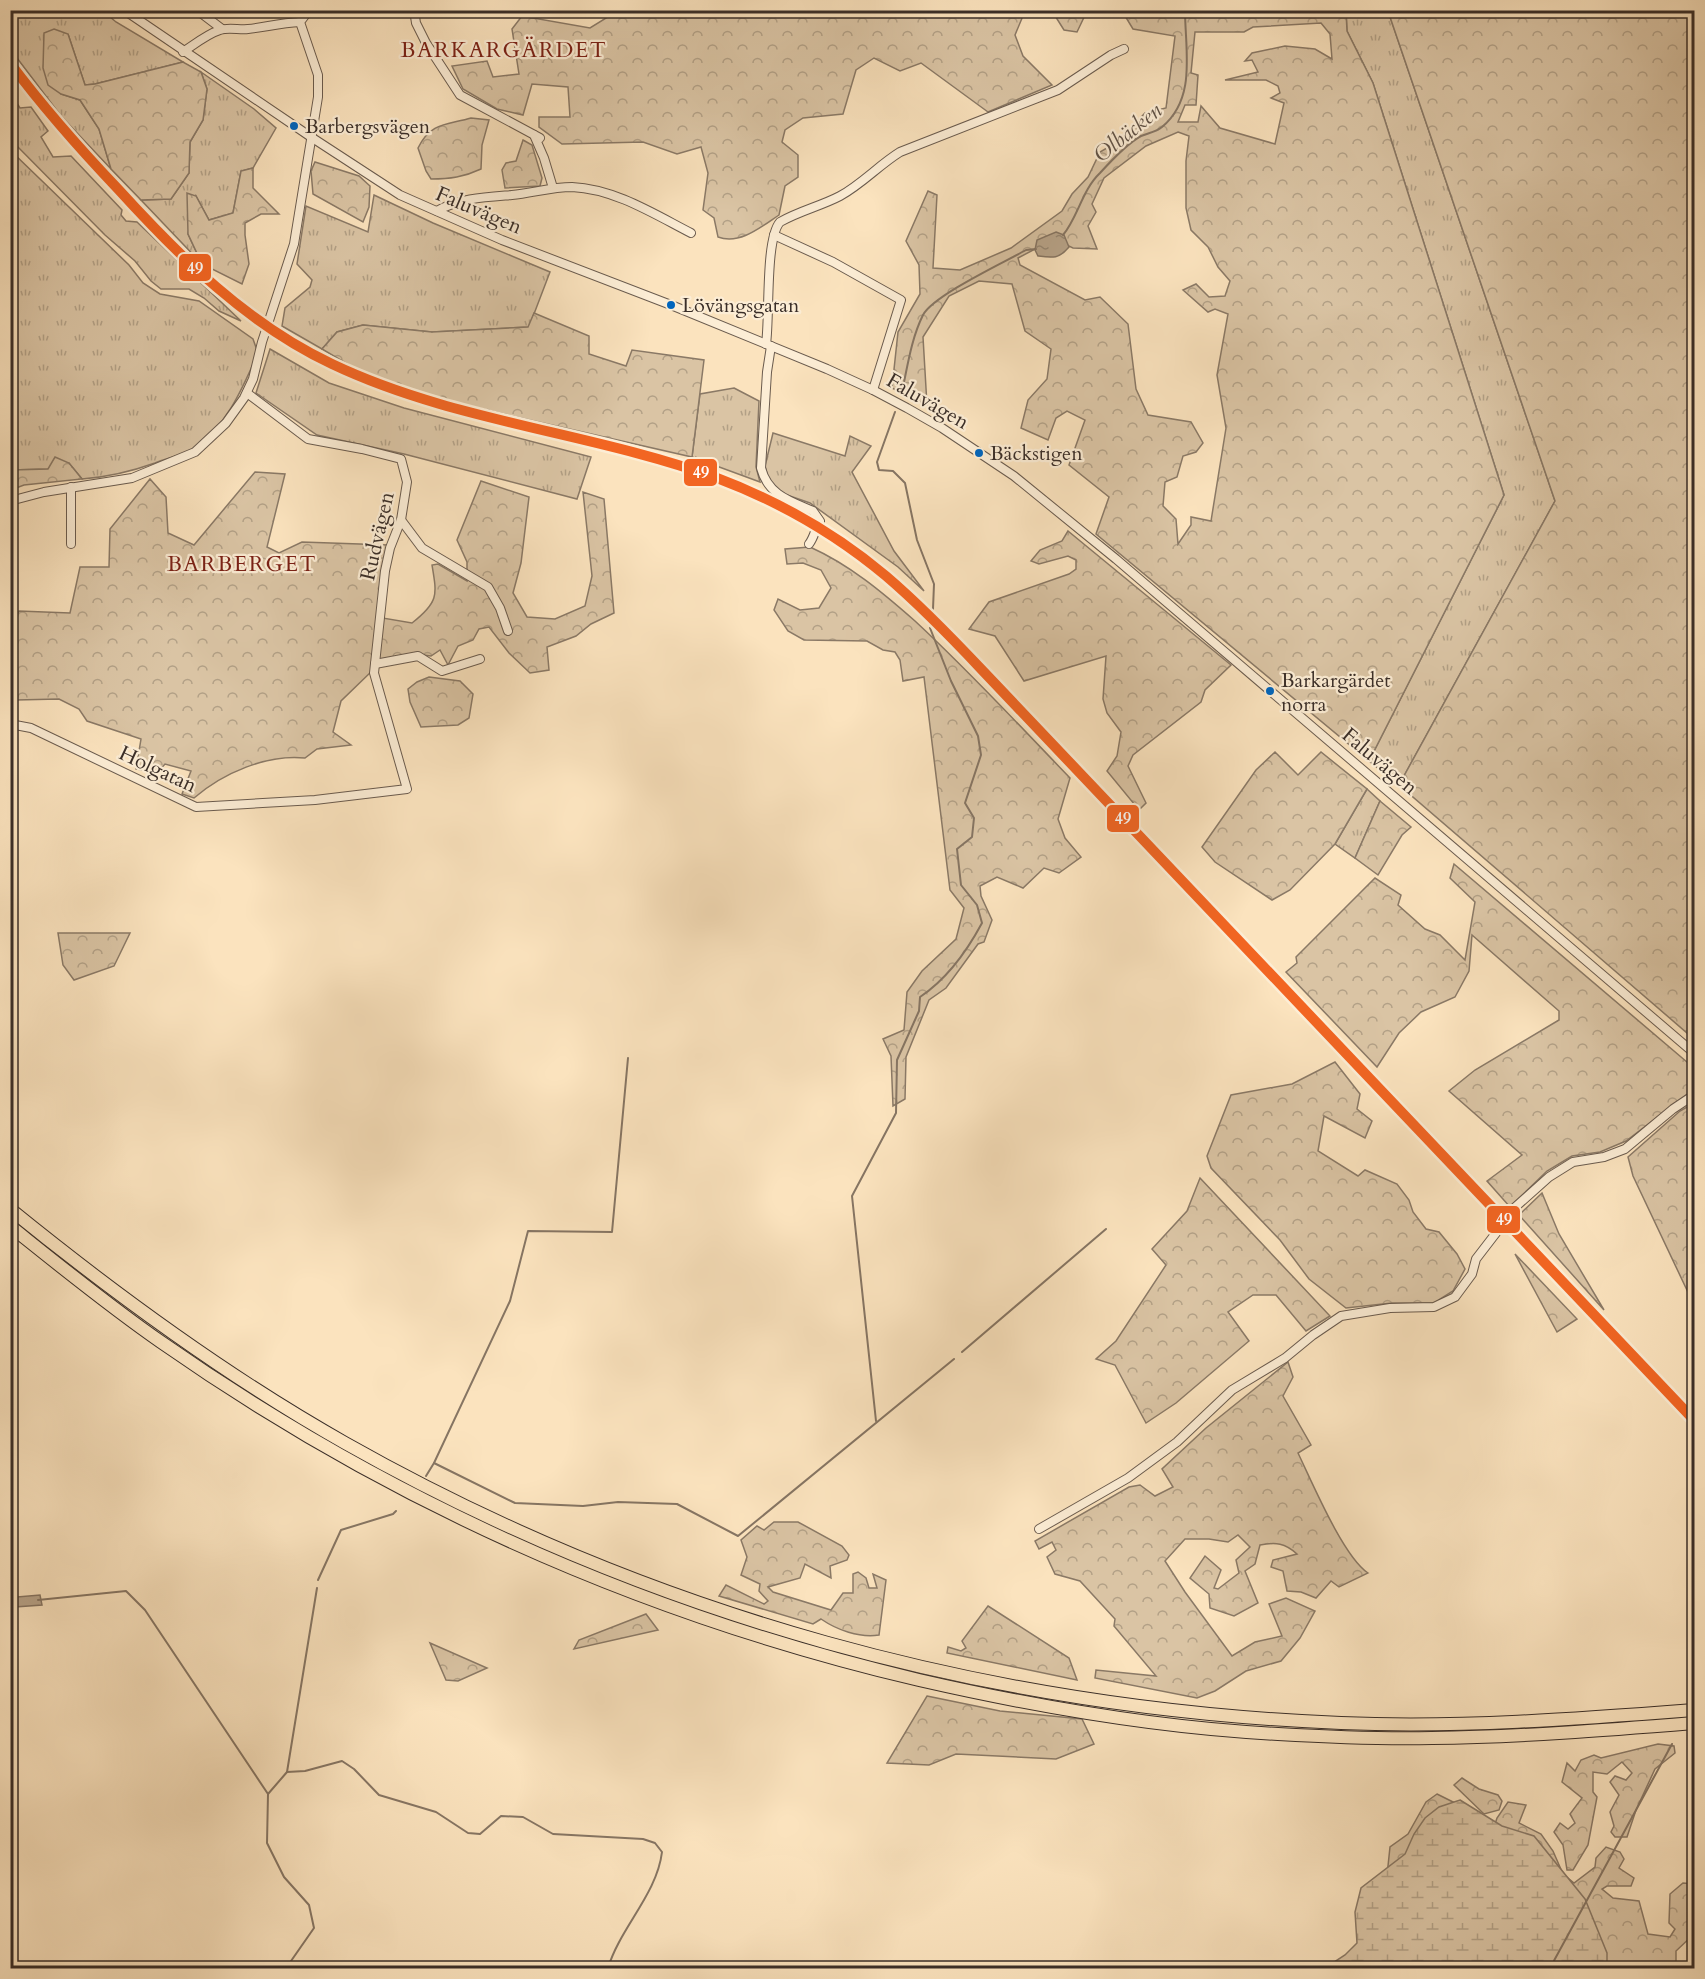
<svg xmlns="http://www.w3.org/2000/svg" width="1705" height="1979" font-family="Cardo,serif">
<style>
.grass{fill:url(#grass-tufts);stroke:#8a7966;stroke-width:1.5}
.forest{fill:url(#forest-crowns);stroke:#8a7966;stroke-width:1.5;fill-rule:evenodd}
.wetland{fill:url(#wetland-marsh);stroke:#8a7966;stroke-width:1.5}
.water{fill:url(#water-ripples);stroke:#867563;stroke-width:1.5}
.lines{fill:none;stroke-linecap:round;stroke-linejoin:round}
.stream{stroke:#867563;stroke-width:2}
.minor-casing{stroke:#6a5b4e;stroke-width:10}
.highway-casing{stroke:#3a2e28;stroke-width:14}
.minor{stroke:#fcedd5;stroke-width:8}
.highway{stroke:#fbe3be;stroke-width:12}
.rail-1-casing{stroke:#fcedd5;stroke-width:15}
.rail-1{stroke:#f26522;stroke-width:10}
.bus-dot{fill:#0065bd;stroke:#fcedd5;stroke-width:2}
.labels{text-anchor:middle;stroke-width:4.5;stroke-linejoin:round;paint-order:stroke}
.bus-label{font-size:20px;fill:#3a2e28;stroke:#fcedd5;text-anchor:start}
.street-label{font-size:21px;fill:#3a2e28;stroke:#fcedd5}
.neighbourhood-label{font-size:22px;letter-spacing:1.5px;fill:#7a1f14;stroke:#fcedd5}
.water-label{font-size:22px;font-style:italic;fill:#605246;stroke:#fcedd5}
.line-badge{stroke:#fcedd5;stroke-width:2}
.badge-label{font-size:16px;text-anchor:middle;font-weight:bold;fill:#fff}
</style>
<defs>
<pattern id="grass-tufts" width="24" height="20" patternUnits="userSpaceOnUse" patternTransform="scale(1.5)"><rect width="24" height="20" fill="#dac4a4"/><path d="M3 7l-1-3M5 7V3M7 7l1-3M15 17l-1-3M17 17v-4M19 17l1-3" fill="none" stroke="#b2a086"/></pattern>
<pattern id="forest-crowns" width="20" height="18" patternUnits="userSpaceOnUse" patternTransform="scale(1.5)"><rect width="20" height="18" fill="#dac4a4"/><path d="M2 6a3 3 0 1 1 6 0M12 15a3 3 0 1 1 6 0" fill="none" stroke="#b2a086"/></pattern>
<pattern id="wetland-marsh" width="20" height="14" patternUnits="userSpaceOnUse" patternTransform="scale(1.5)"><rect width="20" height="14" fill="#dac4a4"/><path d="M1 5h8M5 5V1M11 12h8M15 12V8" fill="none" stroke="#b2a086"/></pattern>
<pattern id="water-ripples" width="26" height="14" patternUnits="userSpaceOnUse" patternTransform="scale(1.5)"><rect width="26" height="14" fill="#b9a58b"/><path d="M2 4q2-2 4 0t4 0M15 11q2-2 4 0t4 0" fill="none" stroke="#978772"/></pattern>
</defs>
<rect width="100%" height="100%" fill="#fbe3be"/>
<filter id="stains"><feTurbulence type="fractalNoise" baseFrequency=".00333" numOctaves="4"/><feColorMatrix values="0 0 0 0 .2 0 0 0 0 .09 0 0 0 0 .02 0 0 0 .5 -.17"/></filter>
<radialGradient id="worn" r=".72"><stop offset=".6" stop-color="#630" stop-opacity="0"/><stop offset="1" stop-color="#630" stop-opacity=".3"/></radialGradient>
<g class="grass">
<polygon points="11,11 103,11 116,22 183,62 95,84 85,85 68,34 61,94 80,100 99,129 111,169 61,116 17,58 11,48"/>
<polygon points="1346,11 1388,11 1555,501 1399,785 1369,761 1504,495 1373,83 1347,31"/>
<polygon points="201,72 254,109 276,128 253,168 241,171 233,213 209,220 196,196 188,234 202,264 141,200 171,199 189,173 190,142 203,120 207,89"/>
<polygon points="13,97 20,108 31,107 48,131 41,137 53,157 71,156 122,210 121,215 126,221 137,222 241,321 219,311 204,298 189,289 161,289 151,281 135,261 105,235 11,140 10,98"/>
<path d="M 10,150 L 129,265 L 143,283 L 160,294 L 199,301 L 253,339 L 258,353 C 243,387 227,426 194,448 C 183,455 167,458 155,463 C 130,472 108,477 82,479 L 69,463 L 48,469 L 11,470 Z"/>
<polygon points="374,195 433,223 550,272 529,327 432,332 363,325 337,332 322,349 282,326 285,308 310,287 312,280 297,264 306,206 368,232"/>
<polygon points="270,349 329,383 404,408 591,457 577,499 404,454 317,435 256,393"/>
<polygon points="734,388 759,401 756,467 760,482 692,457 700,394"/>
<polygon points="773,433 845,456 850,436 871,446 852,472 894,551 924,591 898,567 810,503 784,494 769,482 765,466"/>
<polygon points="1367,789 1380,801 1355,858 1335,844"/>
</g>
<g class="forest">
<path d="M 619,10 L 1028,11 L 1025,11 L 1015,35 L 1023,56 L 1052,85 L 988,112 L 921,63 L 900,71 L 874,58 L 856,70 L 843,114 L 803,118 L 785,130 L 782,142 L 798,155 L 798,177 L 785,186 L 779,215 C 761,227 740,245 718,237 L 714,218 L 703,210 L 708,173 L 701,147 L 677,154 L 643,142 L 562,144 L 539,127 L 539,117 L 570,117 L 568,87 L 532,84 L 523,115 L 497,109 L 463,89 L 452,66 L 487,61 L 493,77 L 519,74 L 512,29 L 522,16 L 590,28 Z"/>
<polygon points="1052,11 1087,11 1077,32 1064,30"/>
<path d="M 1122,11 L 1346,11 L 1347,31 L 1373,83 L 1504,495 L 1369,761 L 1096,534 L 1109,497 L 1069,465 L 1085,420 L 1067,411 L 1056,418 L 1048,440 L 1021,428 L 1028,400 L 1047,379 L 1051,349 L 1025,331 L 1012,284 L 979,281 L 949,296 L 923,337 L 927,405 L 892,388 L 898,332 L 920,294 L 919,265 L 906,241 L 928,191 L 937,195 L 933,268 L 960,270 L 1011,248 L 1062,211 L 1072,194 L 1088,177 L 1100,152 L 1119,141 L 1145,113 L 1166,108 L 1175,36 L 1133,29 ZM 1321,23 L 1330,34 L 1332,59 L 1315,49 L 1285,46 L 1252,53 L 1245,61 L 1252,60 L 1258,72 L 1225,80 L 1266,80 L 1278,86 L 1280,93 L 1271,98 L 1284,103 L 1275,144 L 1220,128 L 1201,106 L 1198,122 L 1178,122 L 1185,105 L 1196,105 L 1198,75 L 1191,73 L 1195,32 L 1244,32 L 1253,27 ZM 1178,132 L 1189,136 L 1186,161 L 1186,208 L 1191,230 L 1208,247 L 1218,267 L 1230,281 L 1225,296 L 1209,297 L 1196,284 L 1183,290 L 1208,312 L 1215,309 L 1228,314 L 1217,375 L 1226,428 L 1211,521 L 1191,517 L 1191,525 L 1178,544 L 1176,519 L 1163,506 L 1165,482 L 1177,477 L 1183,456 L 1196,452 L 1203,443 L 1191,422 L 1148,415 L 1136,389 L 1128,324 L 1100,297 L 1085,300 L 1020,265 L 1018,258 L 1054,239 L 1073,248 L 1097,249 L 1088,226 L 1096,212 L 1092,204 L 1104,178 L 1146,146 Z"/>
<polygon points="1388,11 1694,11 1694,1039 1399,785 1555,501"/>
<polygon points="54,29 68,34 85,85 95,84 183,62 201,72 207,89 203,120 190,142 189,173 171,199 141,200 111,169 99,129 80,100 61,94 48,85 43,68 44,33"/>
<path d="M 471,118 L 489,120 L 482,145 L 481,169 C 464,177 450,179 431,179 L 426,171 L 418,148 C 431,122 447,125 471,118 Z"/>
<polygon points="523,140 532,145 542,178 540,186 505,188 502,170 506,163 516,161"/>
<polygon points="315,162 359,176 370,186 369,207 363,222 313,194 311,171"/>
<polygon points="253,168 253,188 279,214 261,214 245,223 245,235 249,264 242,284 202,264 188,234 187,193 196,196 209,220 233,213 241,171"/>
<polygon points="534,313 589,336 589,354 626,366 632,350 704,360 692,457 456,403 369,377 322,349 337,332 363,325 432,332 528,327"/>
<polygon points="55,457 69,463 82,479 24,485 11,490 11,470 48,469"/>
<path d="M 255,472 L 285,474 L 267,547 L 279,553 L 302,542 L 388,545 L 372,671 L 341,701 L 333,732 L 351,745 L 317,749 L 305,758 C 267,754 223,773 194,798 L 182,794 L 191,771 L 165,764 L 157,773 L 136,769 L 141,739 L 87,721 L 79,709 L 59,699 L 16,700 L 11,675 L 10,631 L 19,611 L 70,613 L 80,567 L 109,567 L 110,529 L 150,479 L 166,497 L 168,533 L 194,545 Z"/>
<path d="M 481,481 L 529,497 L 521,563 L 513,593 L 527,617 L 555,619 L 585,606 L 592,576 L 583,492 L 604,499 L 614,613 L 591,624 L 576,636 L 547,647 L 549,670 L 530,673 L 509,653 L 489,627 L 479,629 L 473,640 L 458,646 L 448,665 L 440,650 L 431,656 L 415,654 L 378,661 L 383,618 L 412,623 C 439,602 437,595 432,565 L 438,564 L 467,581 L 467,562 L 457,540 Z"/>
<polygon points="1068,531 1231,665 1205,690 1201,702 1133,755 1128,766 1146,803 1139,810 1107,771 1117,756 1121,732 1107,713 1103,699 1106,656 1024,681 995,636 969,629 989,602 1069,574 1076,569 1076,560 1068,556 1039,564 1031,561 1040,550 1062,541"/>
<path d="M 810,547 C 850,565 882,592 915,621 C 969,671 1019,725 1070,778 L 1058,819 L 1065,838 L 1081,857 L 1059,873 L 1044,868 L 1023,888 L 997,877 L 980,886 L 981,896 L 992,920 L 984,942 L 978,944 L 946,988 L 929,1000 L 906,1057 L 905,1099 L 893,1106 L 891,1056 L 883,1039 L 904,1030 L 907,992 L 922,971 L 956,939 L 964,908 L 950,890 L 924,677 L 903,681 L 900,660 L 895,652 L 883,650 L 867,641 L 804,640 L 788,631 L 774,610 L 778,599 L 800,610 L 819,608 L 831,588 L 821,570 L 803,563 L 787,564 L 785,549 Z"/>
<polygon points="429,677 460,681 473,694 469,718 458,725 421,727 410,702 408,689 417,682"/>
<polygon points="1275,752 1298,775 1321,752 1367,789 1335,844 1290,890 1272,900 1215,862 1202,847 1256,770"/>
<polygon points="1380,801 1411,827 1402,835 1378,875 1355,858"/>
<polygon points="1454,864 1694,1068 1694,1089 1626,1141 1600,1152 1572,1156 1547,1171 1510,1207 1487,1181 1522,1155 1449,1091 1475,1070 1559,1020 1559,1011 1472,935 1469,971 1455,997 1421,1012 1399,1033 1377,1067 1286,972 1297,963 1296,957 1375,878 1401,895 1398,905 1425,929 1440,935 1465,960 1475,902 1450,878"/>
<polygon points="58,933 130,933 114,966 74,980 63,965"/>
<polygon points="1335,1062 1360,1094 1357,1109 1372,1121 1365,1138 1324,1116 1318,1151 1358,1176 1365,1170 1397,1184 1409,1200 1413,1212 1426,1229 1439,1232 1457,1254 1465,1269 1453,1291 1434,1303 1392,1303 1346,1308 1309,1279 1280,1240 1211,1168 1207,1156 1231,1095 1292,1084"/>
<polygon points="1694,1103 1694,1305 1633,1176 1628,1157 1680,1111"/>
<polygon points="1200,1178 1330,1316 1306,1331 1276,1295 1253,1295 1228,1312 1249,1341 1176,1403 1146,1423 1115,1365 1096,1359 1116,1341 1166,1265 1152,1249 1187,1211"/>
<polygon points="1542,1193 1559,1234 1604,1310 1519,1215"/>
<polygon points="1515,1254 1577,1319 1557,1332"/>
<path d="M 1288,1362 L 1293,1377 L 1283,1396 L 1311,1445 L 1298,1453 C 1312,1482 1343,1556 1368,1573 L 1339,1587 L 1331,1581 L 1316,1598 L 1301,1592 L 1287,1591 L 1283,1571 L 1271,1567 L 1273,1560 L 1297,1554 C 1285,1543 1276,1542 1260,1545 L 1255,1564 L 1245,1571 L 1258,1603 L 1234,1616 L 1210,1608 L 1209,1594 L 1190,1578 L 1205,1556 L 1221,1570 L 1214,1588 L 1218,1589 L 1239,1573 L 1236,1560 L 1250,1547 L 1238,1535 L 1228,1542 L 1209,1539 L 1185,1539 L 1165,1561 L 1185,1592 L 1232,1656 L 1255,1642 L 1282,1636 L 1269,1604 L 1286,1598 L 1315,1611 L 1300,1638 L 1281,1661 L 1246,1671 L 1215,1691 L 1197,1698 L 1095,1678 L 1096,1670 L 1156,1676 L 1114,1626 L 1115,1619 L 1080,1581 L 1055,1574 L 1047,1557 L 1056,1550 L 1052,1542 L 1039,1549 L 1035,1541 L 1129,1487 L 1140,1485 L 1155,1496 L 1173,1487 L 1162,1469 L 1206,1428 Z"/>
<path d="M 774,1522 L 798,1522 L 842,1546 L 849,1555 L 847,1560 L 830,1566 L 831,1578 L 805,1564 L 800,1578 L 768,1587 L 773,1592 L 831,1610 L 843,1593 L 853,1593 L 853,1574 L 858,1572 L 866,1578 L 869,1588 L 877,1588 L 873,1574 L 886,1580 L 879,1635 C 859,1638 837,1630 821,1619 L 813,1624 L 719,1596 L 726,1585 L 764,1604 L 768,1601 L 759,1591 L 760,1584 L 741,1575 L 747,1557 L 741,1540 L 757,1526 L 764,1530 Z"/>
<polygon points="988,1606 1069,1658 1077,1680 947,1653 948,1647 961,1651 966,1648 962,1641"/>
<polygon points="646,1614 658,1630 574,1649 579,1640"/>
<polygon points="430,1643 487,1668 458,1681 446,1680"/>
<polygon points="927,1696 1000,1711 1082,1719 1094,1744 1056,1759 956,1754 929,1765 887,1763"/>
<polygon points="1658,1744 1674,1746 1675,1753 1655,1769 1636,1810 1627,1837 1615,1837 1611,1832 1614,1826 1610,1812 1619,1795 1610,1782 1615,1776 1626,1780 1632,1773 1622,1762 1607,1774 1593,1772 1593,1792 1597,1797 1588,1845 1573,1870 1567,1870 1563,1845 1554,1832 1560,1823 1568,1829 1575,1823 1570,1814 1582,1798 1562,1782 1567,1763 1575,1771 1581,1760 1594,1755 1601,1758"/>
<polygon points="1462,1778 1479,1789 1498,1795 1502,1801 1499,1810 1484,1814 1454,1785"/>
<polygon points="1437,1794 1455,1803 1492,1833 1497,1818 1508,1802 1526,1805 1519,1823 1541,1834 1553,1851 1563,1874 1574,1883 1595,1867 1596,1858 1606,1847 1620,1852 1624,1859 1619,1868 1634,1878 1631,1886 1607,1886 1602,1889 1613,1898 1639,1901 1648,1934 1670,1937 1675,1929 1669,1923 1670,1894 1683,1883 1694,1884 1694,1934 1676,1951 1676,1962 1685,1968 1567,1968 1386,1885 1390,1847 1408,1834 1426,1802"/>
</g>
<polygon class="wetland" points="1460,1800 1502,1826 1534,1836 1585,1899 1607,1953 1607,1968 1325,1968 1345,1955 1357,1943 1355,1912 1361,1888 1405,1854 1414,1834 1425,1818 1439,1807"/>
<g class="water">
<path d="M 1056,232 L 1064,235 L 1069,247 C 1059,259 1053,258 1038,256 L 1035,250 L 1037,240 Z"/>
<polygon points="11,1593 17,1597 40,1595 42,1605 15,1607 11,1612"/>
</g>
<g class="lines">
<g class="stream">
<path d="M 1063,235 C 1078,217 1082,190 1100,173 C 1110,162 1128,143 1141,136 C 1148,133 1156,132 1162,127 C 1197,98 1185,50 1185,10"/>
<path d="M 903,387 C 908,363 912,337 923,315 C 934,295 1003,263 1026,250 L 1036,249"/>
<polyline points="895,412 877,462 879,470 893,471 905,483 917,540 934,584 933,609"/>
<polyline points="962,1352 1106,1229"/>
<path d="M 876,1421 L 852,1196 L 896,1113 L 897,1060 L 919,1011 L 920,997 C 947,979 967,951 982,923 L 977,905 L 961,885 L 957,849 L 972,837 L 974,818 L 965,803 L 981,755 L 978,736 L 951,681 L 930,628"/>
<polyline points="434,1463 515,1503 583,1506 618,1502 677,1504 738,1536 954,1359"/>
<polyline points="426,1476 434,1463 510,1301 528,1231 612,1232 628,1058"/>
<polyline points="318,1580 341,1530 393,1514 396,1511"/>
<polyline points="38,1600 126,1591 145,1610 268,1794"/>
<path d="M 287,1772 L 305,1771 L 342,1761 L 354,1769 L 379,1795 L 436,1812 L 468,1833 L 480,1834 L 501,1816 L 523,1817 L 553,1834 L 643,1839 L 655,1843 L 662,1852 C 657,1894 620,1928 608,1968"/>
<polyline points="268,1794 287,1772 317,1588"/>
<polyline points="268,1794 267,1843 284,1877 309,1905 314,1928 291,1961 288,1968"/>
<polyline points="1550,1968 1672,1744"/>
</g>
<defs>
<g id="minor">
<polyline points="124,10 311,137 400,195 502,240 671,305 827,369 873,390 907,408 942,428 1014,476 1116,559 1694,1053"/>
<polyline points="197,10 222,29"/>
<polyline points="414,10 416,23 426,43 460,95 540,138"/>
<path d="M 183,52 C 195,44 207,34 220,30 C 227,27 240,30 248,29 C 266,27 280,23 300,22"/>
<polyline points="534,135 544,158 553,188"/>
<path d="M 437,211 C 459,198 487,197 512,195 C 532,193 552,187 572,187 C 615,189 654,214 691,233"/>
<polyline points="774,235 833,262 901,300 873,390"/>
<path d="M 766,344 C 770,317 765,239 780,222 C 799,211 821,206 840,196 C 862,184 879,165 900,152 L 1058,90 L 1111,55 L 1124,49"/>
<path d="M 771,346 L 767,372 L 761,468 C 768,495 790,501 813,511 L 820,521 C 815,528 815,536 809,544"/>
<polyline points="10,501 44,492 132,478 195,452 226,423 244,398 253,379 262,342 294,244 318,97 318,75 300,22 309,10"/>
<polyline points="401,520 422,548 488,587 500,608 508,631"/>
<polyline points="71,544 71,487"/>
<polyline points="375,664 418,656 442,671 480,659"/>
<polyline points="10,724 31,728 196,807 315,800 407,789 374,673 385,571 390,548 401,520 407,482 401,459 362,449 308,439 247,393"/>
<polyline points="1039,1529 1128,1478 1177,1442 1232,1390 1285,1358 1313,1335 1341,1316 1390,1308 1434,1307 1455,1297 1472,1274 1476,1259 1496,1233 1503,1218 1549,1177 1573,1162 1604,1157 1625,1149 1673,1109 1694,1095"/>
</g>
<g id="highway">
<path d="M 10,1209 C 116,1295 226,1376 345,1443 C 651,1616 991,1709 1341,1723 C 1459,1728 1577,1719 1694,1710"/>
<path d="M 10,1226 C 60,1266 109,1306 161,1342 C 391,1503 647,1616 919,1680 C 1037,1707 1157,1728 1278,1734 C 1329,1737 1380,1739 1432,1738 C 1519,1737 1607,1730 1694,1723"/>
</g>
</defs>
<use href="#minor" class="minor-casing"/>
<use href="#highway" class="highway-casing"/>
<use href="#minor" class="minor"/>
<use href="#highway" class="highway"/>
<defs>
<path id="rail-1" d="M 10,63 C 43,107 80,149 118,189 C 180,257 247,324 332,364 C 454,422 591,432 717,478 C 778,501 836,534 886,576 C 920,605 952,638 983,671 L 1694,1420"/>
</defs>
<use href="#rail-1" class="rail-1-casing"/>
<use href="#rail-1" class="rail-1"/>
</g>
<g class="bus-dot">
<circle cx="294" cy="126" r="5"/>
<circle cx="671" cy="305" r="5"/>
<circle cx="979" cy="453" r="5"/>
<circle cx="1270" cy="691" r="5"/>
</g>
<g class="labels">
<g class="bus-label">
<text x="305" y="133">Barbergsvägen</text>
<text x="682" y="312">Lövängsgatan</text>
<text x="990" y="460">Bäckstigen</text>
<text x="1281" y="687">Barkargärdet<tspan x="1281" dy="24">norra</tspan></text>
</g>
<g class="street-label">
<text transform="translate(479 210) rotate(23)" y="7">Faluvägen</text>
<text transform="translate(928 401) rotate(30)" y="7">Faluvägen</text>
<text transform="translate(377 536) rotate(-77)" y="7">Rudvägen</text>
<text transform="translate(1380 761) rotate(40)" y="7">Faluvägen</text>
<text transform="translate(158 769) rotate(25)" y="7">Holgatan</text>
</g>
<g class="neighbourhood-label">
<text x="504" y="57">BARKARGÄRDET</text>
<text x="242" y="571">BARBERGET</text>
</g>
<g class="water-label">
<text transform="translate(1127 132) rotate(-39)" y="8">Olbäcken</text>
</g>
</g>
<g class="line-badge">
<rect x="178" y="253" width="34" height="29" rx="6" fill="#f26522"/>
<rect x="683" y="458" width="35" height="29" rx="6" fill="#f26522"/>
<rect x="1106" y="804" width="34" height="29" rx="6" fill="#f26522"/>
<rect x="1486" y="1205" width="35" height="29" rx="6" fill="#f26522"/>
</g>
<g class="badge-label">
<text x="195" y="274">49</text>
<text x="701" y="478">49</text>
<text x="1123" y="824">49</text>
<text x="1504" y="1225">49</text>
</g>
<rect width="1705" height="1979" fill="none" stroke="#fbe3be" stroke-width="36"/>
<rect x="12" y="12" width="1681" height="1955" fill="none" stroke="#3a2e28" stroke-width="3"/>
<rect x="18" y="18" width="1669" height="1943" fill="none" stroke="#3a2e28" stroke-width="1.5"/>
<rect width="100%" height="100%" filter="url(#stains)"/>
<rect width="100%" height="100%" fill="url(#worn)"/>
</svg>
